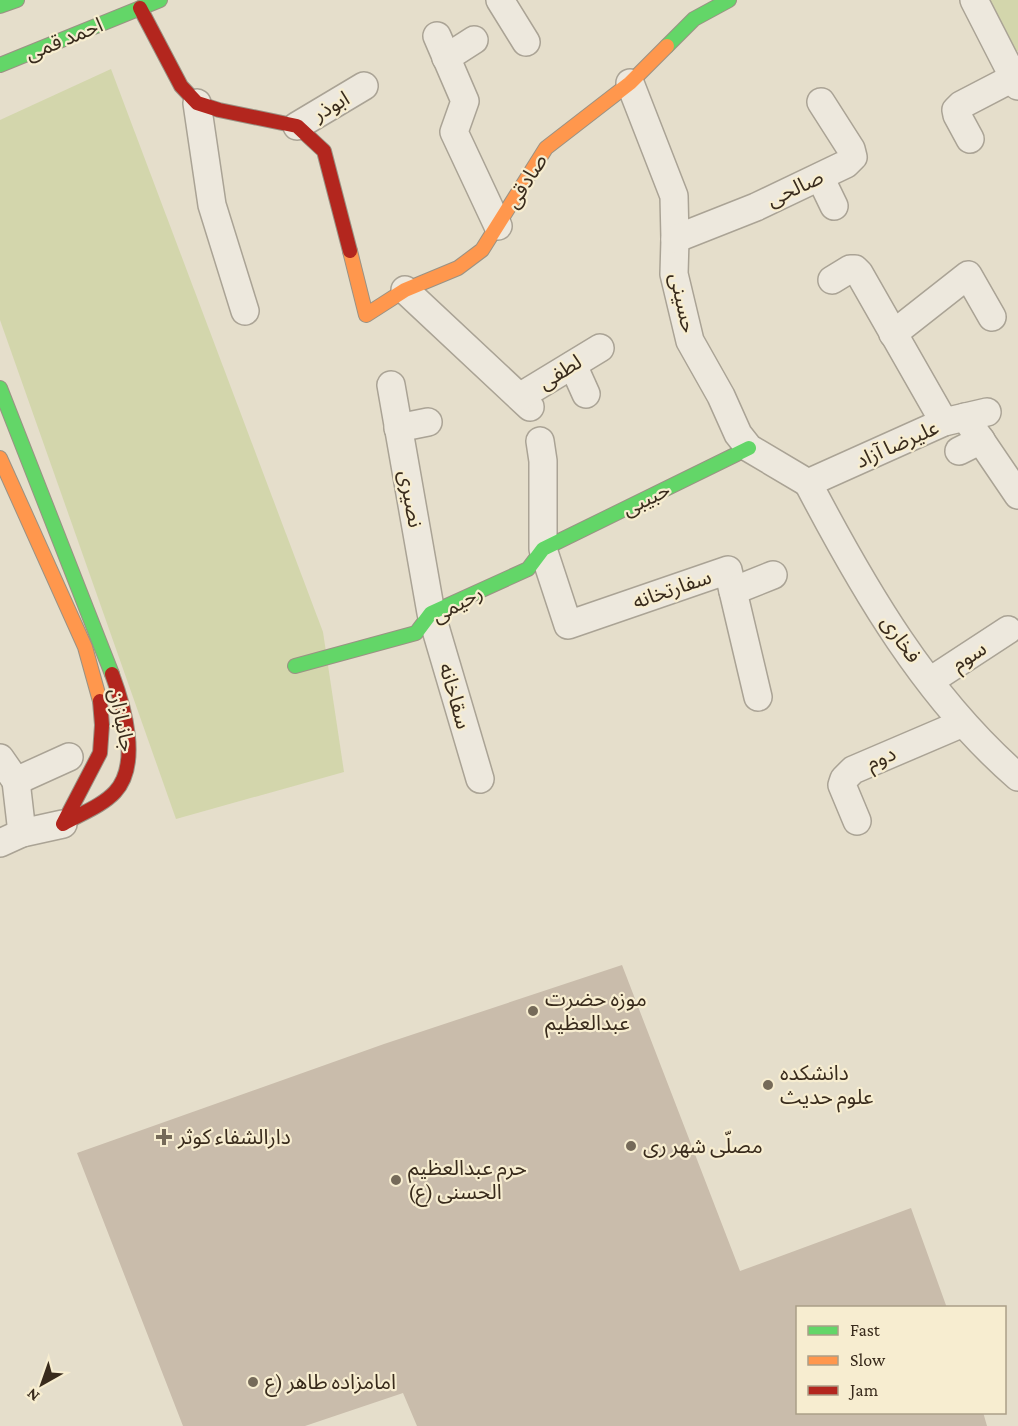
<svg xmlns="http://www.w3.org/2000/svg" width="1018" height="1426" font-family="'Crimson Pro','Noto Sans Arabic',serif">
<style>
.green{fill:#d3d6ac}
.building{fill:#c9bcab}
.lines{fill:none;stroke-linecap:round;stroke-linejoin:round}
.street-casing{stroke:#aaa395;stroke-width:30}
.fast-casing{stroke:#9a9284;stroke-width:16}
.slow-casing{stroke:#9a9284;stroke-width:16}
.jam-casing{stroke:#9a9284;stroke-width:16}
.street{stroke:#ede8dd;stroke-width:27}
.fast{stroke:#63d668;stroke-width:14}
.slow{stroke:#ff974d;stroke-width:14}
.jam{stroke:#b3261e;stroke-width:14}
.poi-dot{fill:#756a59;stroke:#f7edd0;stroke-width:2}
.labels{text-anchor:middle;stroke-width:4.5;stroke-linejoin:round;paint-order:stroke}
.street-label{font-size:21px;fill:#392b1c;stroke:#f7edd0}
.poi-label{font-size:21px;fill:#392b1c;stroke:#f7edd0;text-anchor:start}
</style>
<rect width="100%" height="100%" fill="#e5decb"/>
<g class="green">
<polygon points="985,0 1018,0 1018,51 1011,55"/>
<polygon points="111,69 323,632 344,772 176,819 0,320 0,120"/>
</g>
<polygon class="building" points="622,965 740,1271 911,1208 947,1308 798,1308 798,1412 983,1412 987,1426 417,1426 403,1393 305,1426 183,1426 77,1153 384,1044"/>
<g class="lines">
<defs>
<g id="street">
<polyline points="500,0 526,42"/>
<polyline points="974,0 1018,86"/>
<polyline points="437,36 465,101 454,132 498,226"/>
<polyline points="446,58 474,40"/>
<polyline points="630,83 674,196 675,239 674,274 690,341 721,396 738,434 749,448 808,483"/>
<polyline points="197,103 212,205 245,311"/>
<polyline points="297,126 364,86"/>
<polyline points="970,139 957,115 956,110 961,105 1013,78"/>
<polyline points="820,177 834,206"/>
<polyline points="675,239 756,207 846,164 853,157 851,149 821,102"/>
<polyline points="832,280 850,269 855,269 859,273 944,422"/>
<polyline points="405,290 530,407"/>
<polyline points="893,334 968,275 992,317"/>
<polyline points="573,365 586,394"/>
<polyline points="391,385 431,613 480,779"/>
<polyline points="521,396 600,348"/>
<polyline points="965,417 1018,495"/>
<polyline points="398,428 428,422"/>
<polyline points="540,441 543,461 543,549 568,625 728,570 758,697"/>
<polyline points="959,451 981,440"/>
<path d="M 808,483 C 864,590 926,697 1018,777"/>
<polyline points="808,483 944,422 987,412"/>
<polyline points="733,591 773,575"/>
<polyline points="930,681 1008,630"/>
<polyline points="0,758 16,781 69,757"/>
<polyline points="16,781 22,833"/>
<polyline points="857,821 842,785 844,779 853,770 963,723"/>
<polyline points="0,843 22,833 63,824"/>
</g>
<g id="fast">
<polyline points="0,6 17,0"/>
<polyline points="667,46 694,19 729,0"/>
<polyline points="0,65 160,0"/>
<polyline points="0,388 112,674"/>
<polyline points="295,666 416,633 431,613 528,569 543,549 749,448"/>
</g>
<g id="slow">
<polyline points="350,251 366,315 405,290 458,268 482,250 546,148 630,83 667,46"/>
<polyline points="0,458 85,647 100,701"/>
</g>
<g id="jam">
<polyline points="140,8 181,86 197,103 219,110 297,126 324,151 350,251"/>
<path d="M 100,701 L 102,725 L 100,753 L 63,824 C 80,814 102,806 115,792 C 141,764 124,706 112,674"/>
</g>
</defs>
<use href="#street" class="street-casing"/>
<use href="#fast" class="fast-casing"/>
<use href="#slow" class="slow-casing"/>
<use href="#jam" class="jam-casing"/>
<use href="#street" class="street"/>
<use href="#fast" class="fast"/>
<use href="#slow" class="slow"/>
<use href="#jam" class="jam"/>
</g>
<g class="poi-dot">
<circle cx="533" cy="1011" r="6"/>
<circle cx="768" cy="1085" r="6"/>
<path d="M161 1128h6v6h6v6h-6v6h-6v-6h-6v-6h6z"/>
<circle cx="631" cy="1146" r="6"/>
<circle cx="396" cy="1180" r="6"/>
<circle cx="253" cy="1382" r="6"/>
</g>
<g class="labels">
<g class="street-label">
<text transform="translate(64 39) rotate(-22)" y="7">احمد قمی</text>
<text transform="translate(331 106) rotate(-30)" y="7">ابوذر</text>
<text transform="translate(526 181) rotate(-58)" y="7">صادقی</text>
<text transform="translate(795 188) rotate(-25)" y="7">صالحی</text>
<text transform="translate(683 303) rotate(78)" y="7">حسینی</text>
<text transform="translate(560 372) rotate(-32)" y="7">لطفی</text>
<text transform="translate(897 444) rotate(-24)" y="7">علیرضا آزاد</text>
<text transform="translate(411 499) rotate(80)" y="7">نصیری</text>
<text transform="translate(646 499) rotate(-26)" y="7">حبیبی</text>
<text transform="translate(672 589) rotate(-19)" y="7">سفارتخانه</text>
<text transform="translate(457 604) rotate(-29)" y="7">رحیمی</text>
<text transform="translate(901 639) rotate(55)" y="7">فخاری</text>
<text transform="translate(969 656) rotate(-33)" y="7">سوم</text>
<text transform="translate(455 696) rotate(74)" y="7">سقاخانه</text>
<text transform="translate(122 720) rotate(79)" y="7">جانبازان</text>
<text transform="translate(881 758) rotate(-23)" y="7">دوم</text>
</g>
<g class="poi-label">
<text x="545" y="1006">موزه حضرت<tspan x="545" dy="24">عبدالعظیم</tspan></text>
<text x="780" y="1080">دانشکده<tspan x="780" dy="24">علوم حدیث</tspan></text>
<text x="178" y="1144">دارالشفاء کوثر</text>
<text x="643" y="1153">مصلّی شهر ری</text>
<text x="408" y="1175">حرم عبدالعظیم<tspan x="408" dy="24">الحسنی (ع)</tspan></text>
<text x="265" y="1389">امامزاده طاهر (ع</text>
</g>
</g>
<rect x="796" y="1306" width="210" height="108" fill="#f7edd0" stroke="#ab9f88" stroke-width="1.5"/>
<rect x="808" y="1326" width="30" height="9" fill="#63d668" stroke="#ab9f88" stroke-width="1.5"/>
<text x="850" y="1336" font-size="18" fill="#392b1c">Fast</text>
<rect x="808" y="1356" width="30" height="9" fill="#ff974d" stroke="#ab9f88" stroke-width="1.5"/>
<text x="850" y="1366" font-size="18" fill="#392b1c">Slow</text>
<rect x="808" y="1386" width="30" height="9" fill="#b3261e" stroke="#ab9f88" stroke-width="1.5"/>
<text x="850" y="1396" font-size="18" fill="#392b1c">Jam</text>
<g transform="translate(42 1384) rotate(220)" stroke="#f7edd0" stroke-width="4.5" paint-order="stroke">
<path d="M0-4.5L10 22L0 15L-10 22Z" fill="#392b1c"/>
<text y="-9" font-size="16" font-weight="bold" text-anchor="middle" fill="#392b1c">N</text>
</g>
</svg>
